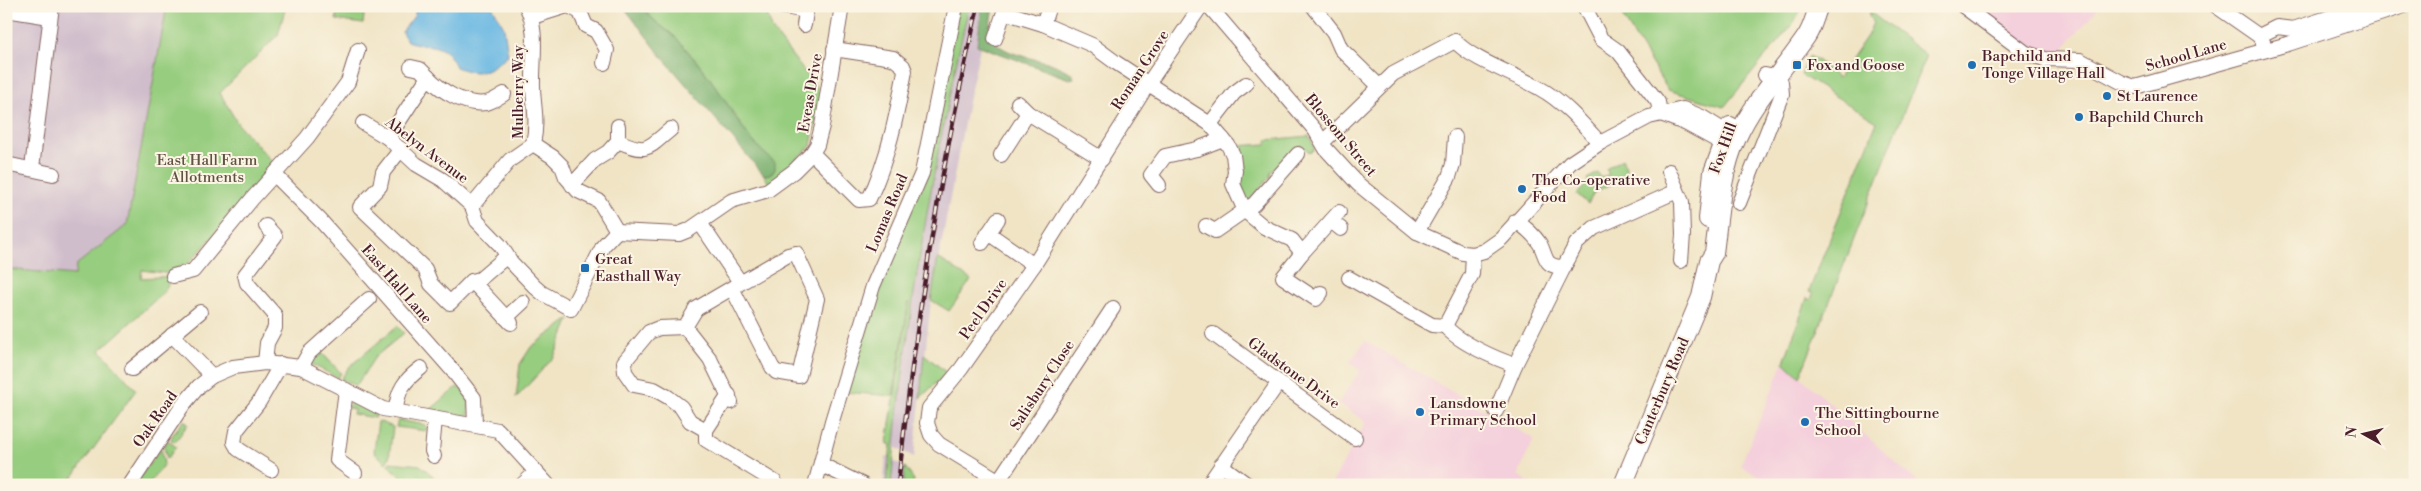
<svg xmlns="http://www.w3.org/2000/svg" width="2421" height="491" font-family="'Libre Bodoni',serif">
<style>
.built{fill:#f4cfdc}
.industrial{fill:#d0bdcc}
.green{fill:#97cd7f;stroke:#707655}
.forest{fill:#79b06e;stroke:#62684c}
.water{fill:#69b8e3;stroke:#5a6c87}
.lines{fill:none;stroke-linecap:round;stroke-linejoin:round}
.minor-casing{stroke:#846461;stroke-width:16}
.major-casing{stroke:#846461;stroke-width:20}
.minor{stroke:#fff;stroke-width:14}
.major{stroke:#fff;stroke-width:18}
.rail-casing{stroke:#4a1f2b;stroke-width:4.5}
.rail{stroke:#fcf5e5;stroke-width:2.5;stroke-dasharray:8;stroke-linecap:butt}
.poi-dot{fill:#1f6fb2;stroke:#fcf5e5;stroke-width:2}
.labels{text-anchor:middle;stroke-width:4;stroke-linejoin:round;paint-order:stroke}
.street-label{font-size:15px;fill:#4a1f2b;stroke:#fcf5e5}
.poi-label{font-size:15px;fill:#4a1f2b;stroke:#fcf5e5;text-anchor:start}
.park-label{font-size:15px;fill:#615344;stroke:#fcf5e5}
</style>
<rect width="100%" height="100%" fill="#fcf5e5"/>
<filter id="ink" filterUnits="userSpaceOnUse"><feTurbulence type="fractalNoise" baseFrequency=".02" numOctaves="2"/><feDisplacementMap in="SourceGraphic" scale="10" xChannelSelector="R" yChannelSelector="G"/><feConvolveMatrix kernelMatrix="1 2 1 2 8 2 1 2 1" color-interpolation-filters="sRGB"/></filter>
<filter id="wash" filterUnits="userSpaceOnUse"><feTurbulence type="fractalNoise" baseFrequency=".0096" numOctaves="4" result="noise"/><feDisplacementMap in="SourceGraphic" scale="20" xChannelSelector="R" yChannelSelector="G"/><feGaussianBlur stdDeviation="1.12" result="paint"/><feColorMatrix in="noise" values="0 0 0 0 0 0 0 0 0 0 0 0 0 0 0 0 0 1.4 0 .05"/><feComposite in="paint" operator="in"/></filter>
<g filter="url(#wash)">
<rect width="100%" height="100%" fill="#f0e4c5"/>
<g class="built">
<polygon points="1980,6 2100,6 2058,55 2040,51 2017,39 1983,14 1984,10"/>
<polygon points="1365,341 1534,439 1518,475 1533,485 1331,485 1366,422 1338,403 1360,371 1350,362"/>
<polygon points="1784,362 1921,485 1770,485 1771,482 1740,466"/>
</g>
<g class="industrial">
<polygon points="6,6 167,6 127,225 76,265 75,275 6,270"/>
<polygon points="962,6 989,6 967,107 931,300 914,457 887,443 896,379 941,100"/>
<polygon points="886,457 905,467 914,480 913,485 883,485"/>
</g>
<g class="green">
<polygon points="167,6 286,6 278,35 220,93 238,124 278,168 181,271 176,268 172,270 171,274 142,270 141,278 173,276 164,292 100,350 136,390 67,485 6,485 6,269 75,275 76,265 127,225"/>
<polygon points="338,6 365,6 363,24 336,20"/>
<path d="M 644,6 L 764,6 L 773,31 L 821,93 L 811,146 L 769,184 L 764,175 L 770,174 L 774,162 C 746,141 732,108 711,80 C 702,67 690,54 679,41 C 670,30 649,21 644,6 Z"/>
<path d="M 958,6 L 969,6 C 933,163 905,324 891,485 L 886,485 L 891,445 L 887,443 L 909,302 L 893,396 L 844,392 L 880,273 L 927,174 Z"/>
<polygon points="1616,6 1803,6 1794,22 1724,107 1668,90"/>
<polygon points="1870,12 1926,55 1800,377 1784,362 1807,298 1811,300 1813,293 1809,291 1877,122 1801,75 1809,56 1816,59 1838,78 1867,36 1873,23 1869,16"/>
<path d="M 1309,136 L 1315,148 L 1310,153 L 1302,145 C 1290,151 1284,167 1271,171 L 1270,177 L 1247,203 L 1240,192 L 1236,146 L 1266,144 L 1267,140 Z"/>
<polygon points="1622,159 1630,176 1594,192 1588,204 1577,194 1589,182 1587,179 1598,173 1601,178 1609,174 1606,169"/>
<polygon points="938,258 971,280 949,311 931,300"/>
<polygon points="570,319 554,357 516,398 520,364 531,347"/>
<polygon points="397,326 404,333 375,357 356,386 341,379 349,367"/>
<polygon points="320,351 341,373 338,378 311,364 311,361"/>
<polygon points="924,354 947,373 920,398"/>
<polygon points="457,387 469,395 469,416 429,411"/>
<polygon points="352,401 376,413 375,418 353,414 354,409 347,408"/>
<polygon points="184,420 188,424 175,442 171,440 173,434"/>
<polygon points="398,420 426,425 427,431 396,427"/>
<polygon points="378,421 393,427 389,458 386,463 374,452"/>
<polygon points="168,440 176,447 167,459 164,447"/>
<polygon points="161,448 164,464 148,485 134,485"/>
<polygon points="390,462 420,465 434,477 428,485 410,485 388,465"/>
<polygon points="905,467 914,480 913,485 903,485"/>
</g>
<g class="forest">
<path d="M 623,6 L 644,6 C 649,21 670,30 679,41 C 690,54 702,67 711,80 C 732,108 746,141 775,162 L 775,170 L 770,174 L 764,175 L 663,58 Z"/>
<path d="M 982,6 L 993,6 C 992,15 989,25 991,34 C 993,51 1029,58 1043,61 C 1053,63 1063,69 1072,73 L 1074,78 L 1069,79 L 977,45 Z"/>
</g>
<path class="water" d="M 415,6 L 492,6 L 504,27 L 508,55 C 488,71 481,77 456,67 C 445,40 429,49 407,41 L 402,32 L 415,15 Z"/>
</g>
<g filter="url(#ink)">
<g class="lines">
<defs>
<g id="minor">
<path d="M 526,6 C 538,28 533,55 533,79 C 532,104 539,117 533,144"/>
<polyline points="569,6 580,12 586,26 596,31 607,50 604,63"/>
<polyline points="779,6 806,11"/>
<polyline points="1005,6 1004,12 1043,24"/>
<polyline points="1049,6 1043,24 1092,45 1115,62 1210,124 1228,145 1233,155 1235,171 1233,184 1245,211 1264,227 1292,240 1302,253 1339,212"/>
<polyline points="1209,6 1315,130 1326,149 1358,184 1417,232 1463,253 1473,254 1484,251 1501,239 1570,163 1600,143 1649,117 1683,109 1702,117 1736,138"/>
<polyline points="1313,6 1334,33 1341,49 1379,86"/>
<polyline points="1584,6 1601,39 1618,51 1658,102 1660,113"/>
<polyline points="1963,6 2026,53 2045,59 2080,60 2121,82 2135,87 2288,44 2404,6"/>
<polyline points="2216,6 2259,36 2264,44"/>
<polyline points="6,10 50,17"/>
<polyline points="532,17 567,6"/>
<polyline points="804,25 807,6"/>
<polyline points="2259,36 2277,27 2293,29 2365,6"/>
<polyline points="995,39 1004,12"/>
<polyline points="411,67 420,69 428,77"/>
<polyline points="1018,103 1028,113 1102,159"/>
<polyline points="1661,114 1687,124 1731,148"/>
<polyline points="363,123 388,138 416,164 443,180 472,206 510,160 533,144"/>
<polyline points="1210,124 1234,93 1246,84"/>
<path d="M 388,138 L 428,77 C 441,91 465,106 486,103 C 492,102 499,97 504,94"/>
<polyline points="618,141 618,126"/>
<path d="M 1323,142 L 1393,74 L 1455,41 C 1472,60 1515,74 1539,88 C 1563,101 1582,123 1600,143"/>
<polyline points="533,144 553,157 562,166 566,177 578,191 599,201 617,231"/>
<polyline points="401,149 383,172 380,186 360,207 425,269 431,284 450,303 472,281 480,279 507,256"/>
<path d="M 812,153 L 859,200 L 869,199 C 888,160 897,114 905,71 L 903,66 L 893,58 L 834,49"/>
<polyline points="1001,155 1028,113"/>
<polyline points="6,164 53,174"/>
<polyline points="32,168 52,6"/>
<polyline points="1669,171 1682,202 1683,235 1681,261"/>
<polyline points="275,175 321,221 453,371 474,398 475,424"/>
<path d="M 572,185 L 595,160 L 608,152 L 618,141 C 648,154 647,149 671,129"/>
<polyline points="1159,185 1151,175 1165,156 1197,149 1223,139"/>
<polyline points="1739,203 1782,94 1781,82 1775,77 1765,75"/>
<polyline points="472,206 477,221 501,246 511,262 535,287 542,293 571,309 603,246 617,231"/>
<polyline points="1331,221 1341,229"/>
<path d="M 1516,221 C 1525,227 1534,235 1540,244 C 1547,258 1544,267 1564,267 L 1576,244 L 1594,228 L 1677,191"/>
<polyline points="700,223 740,282"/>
<polyline points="1206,226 1215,231 1254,204 1298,154"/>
<polyline points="617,231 679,234 689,230 731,201 768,190 794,171 812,153 817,145 822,126 842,6"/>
<polyline points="1417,232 1449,177 1453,164 1455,137"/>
<polyline points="988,233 1034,265"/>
<polyline points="982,243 998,219"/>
<polyline points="1302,253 1283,277 1316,299 1321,293"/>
<polyline points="173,276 193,271 252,199 307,138 348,82 358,50"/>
<polyline points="1349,278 1432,325 1445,326"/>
<polyline points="472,281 511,323"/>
<polyline points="732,288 772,367 776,372 799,376 817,299 796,253 788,255 696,309 685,327 659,328 649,332 624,362 625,372 634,385 654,389 668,397 681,407 690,421 706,430 706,440 775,482"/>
<polyline points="506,318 523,302"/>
<path d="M 1445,326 C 1458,342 1496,359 1515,365 L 1564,267"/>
<polyline points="1445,326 1472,274 1473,254"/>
<polyline points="685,327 710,359 731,402"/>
<polyline points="1213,334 1355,438"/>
<polyline points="172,335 212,376"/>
<polyline points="265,363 267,343 275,328 275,315 247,283 245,275 275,236 266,226"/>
<polyline points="301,367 309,353 369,299"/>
<polyline points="132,369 200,312"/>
<polyline points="346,390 337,460 355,473"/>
<path d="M 396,411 C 397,390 405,380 421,368"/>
<polyline points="1496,411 1515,365"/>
<polyline points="706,430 729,395"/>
<polyline points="434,456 432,451 435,419"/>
<polyline points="822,465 863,485"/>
<polyline points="1221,465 1248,485"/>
<polyline points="271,470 238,449 234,442 236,431 259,402 281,364"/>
<polyline points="999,480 1113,308"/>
<polyline points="130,485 183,405 199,386 212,376 233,367 265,363 301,367 383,409 498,430 548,485"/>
<polyline points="522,485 536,472"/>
<polyline points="815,485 832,421 873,286 922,173 956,6"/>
<polyline points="1006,485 939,444 931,435 927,423 929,408 961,369 1034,265 1148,84 1201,6"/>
<polyline points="1208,485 1279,382"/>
</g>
<g id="major">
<polyline points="1708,219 1713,172 1730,126"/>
<path d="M 1623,485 L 1701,297 L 1709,261 L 1714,253 C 1719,216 1721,172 1737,138 C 1754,100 1783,71 1806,37 C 1813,27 1814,17 1819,6"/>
</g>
</defs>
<use href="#minor" class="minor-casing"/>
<use href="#major" class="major-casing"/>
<use href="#minor" class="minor"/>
<use href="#major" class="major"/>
<defs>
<path id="rail" d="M 898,485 C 915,324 941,164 978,6"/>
</defs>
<use href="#rail" class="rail-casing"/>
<use href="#rail" class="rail"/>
</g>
</g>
<g class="poi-dot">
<rect x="1792" y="60" width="10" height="10" rx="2.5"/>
<circle cx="1972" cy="65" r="5"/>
<circle cx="2107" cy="96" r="5"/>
<circle cx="2079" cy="117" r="5"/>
<circle cx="1522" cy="189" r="5"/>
<rect x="580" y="263" width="10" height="10" rx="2.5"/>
<circle cx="1420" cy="412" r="5"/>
<circle cx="1805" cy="422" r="5"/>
</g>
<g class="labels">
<g class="street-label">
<text transform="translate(2186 55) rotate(-16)" y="5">School Lane</text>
<text transform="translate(1140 70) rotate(-57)" y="5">Roman Grove</text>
<text transform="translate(518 92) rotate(-90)" y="5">Mulberry Way</text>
<text transform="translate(810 93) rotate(-80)" y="5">Eveas Drive</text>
<text transform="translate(1341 135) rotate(50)" y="5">Blossom Street</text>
<text transform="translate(1723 148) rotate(-70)" y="5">Fox Hill</text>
<text transform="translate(427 150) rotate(37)" y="5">Abelyn Avenue</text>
<text transform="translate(887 213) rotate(-67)" y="5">Lomas Road</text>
<text transform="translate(397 284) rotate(49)" y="5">East Hall Lane</text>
<text transform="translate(983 309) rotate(-55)" y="5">Peel Drive</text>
<text transform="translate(1294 373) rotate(36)" y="5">Gladstone Drive</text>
<text transform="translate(1042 385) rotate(-57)" y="5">Salisbury Close</text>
<text transform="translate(1662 391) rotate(-67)" y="5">Canterbury Road</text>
<text transform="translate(155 419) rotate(-55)" y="5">Oak Road</text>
</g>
<g class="poi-label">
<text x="1982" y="61">Bapchild and<tspan x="1982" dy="17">Tonge Village Hall</tspan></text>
<text x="1807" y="70">Fox and Goose</text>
<text x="2117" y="101">St Laurence</text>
<text x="2089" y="122">Bapchild Church</text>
<text x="1532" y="185">The Co-operative<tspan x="1532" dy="17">Food</tspan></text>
<text x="595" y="264">Great<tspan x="595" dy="17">Easthall Way</tspan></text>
<text x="1430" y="408">Lansdowne<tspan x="1430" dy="17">Primary School</tspan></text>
<text x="1815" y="418">The Sittingbourne<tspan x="1815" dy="17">School</tspan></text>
</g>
<g class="park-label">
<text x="207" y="165">East Hall Farm<tspan x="207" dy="17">Allotments</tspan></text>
</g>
</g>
<rect width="2421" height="491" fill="none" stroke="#fcf5e5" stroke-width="25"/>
<g transform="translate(2364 434) rotate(278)" stroke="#fcf5e5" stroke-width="4" paint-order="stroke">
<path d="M0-4L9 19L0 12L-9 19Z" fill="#4a1f2b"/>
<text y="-8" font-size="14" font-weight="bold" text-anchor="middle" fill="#4a1f2b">N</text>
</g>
</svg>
